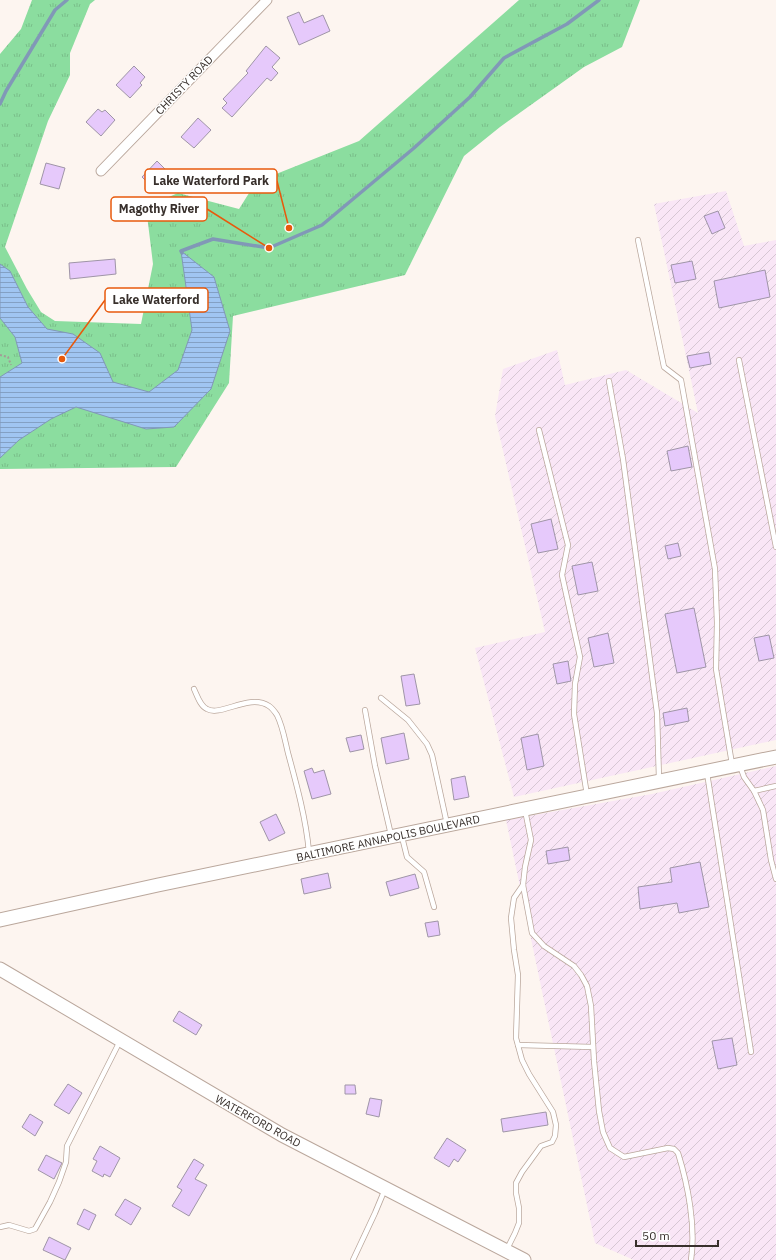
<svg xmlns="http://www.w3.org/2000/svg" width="776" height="1260" font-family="'IBM Plex Sans',sans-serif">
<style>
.industrial{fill:url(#industrial-furrows)}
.park{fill:url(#park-tufts)}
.water{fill:url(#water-rules);stroke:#8198b7}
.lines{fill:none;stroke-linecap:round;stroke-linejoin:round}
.stream{stroke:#8198b7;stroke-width:3.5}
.building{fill:#e6c9fb;stroke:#9f95a7}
.lane-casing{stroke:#baa79c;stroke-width:6}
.street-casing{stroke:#baa79c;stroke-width:11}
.secondary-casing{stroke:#baa79c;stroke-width:15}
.path{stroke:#a39b96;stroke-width:2;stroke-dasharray:2 2;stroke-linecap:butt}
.lane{stroke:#fff;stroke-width:4.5}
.street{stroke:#fff;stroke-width:9}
.secondary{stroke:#fff;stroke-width:13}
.labels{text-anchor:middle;stroke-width:3;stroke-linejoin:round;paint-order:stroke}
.street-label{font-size:11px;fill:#38302c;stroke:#fff}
.leader{fill:none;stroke:#e8590c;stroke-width:1.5}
.callout-dot{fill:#e8590c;stroke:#fff;stroke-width:1.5}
.callout{fill:#fff;stroke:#e8590c;stroke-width:1.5}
.callout-label{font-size:12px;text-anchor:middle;font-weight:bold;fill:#38302c}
</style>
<defs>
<pattern id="industrial-furrows" width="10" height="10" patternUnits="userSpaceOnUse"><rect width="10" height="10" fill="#f9e6f6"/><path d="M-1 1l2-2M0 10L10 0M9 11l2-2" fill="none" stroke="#d6c6d3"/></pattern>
<pattern id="park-tufts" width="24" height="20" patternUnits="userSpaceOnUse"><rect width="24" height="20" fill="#8bdd9f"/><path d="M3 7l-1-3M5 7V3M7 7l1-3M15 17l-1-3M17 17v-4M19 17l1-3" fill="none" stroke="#79be89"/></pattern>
<pattern id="water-rules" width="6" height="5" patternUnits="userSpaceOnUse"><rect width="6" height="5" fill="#a0c5f2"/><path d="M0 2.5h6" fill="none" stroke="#83a0c4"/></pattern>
</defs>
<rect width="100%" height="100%" fill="#fdf5f0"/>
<g class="industrial">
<polygon points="726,191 744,246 776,240 776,740 514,797 475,648 545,632 495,416 503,369 557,350 565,385 626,370 698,413 654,204"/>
<polygon points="776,766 776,1260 634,1260 595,1243 506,820 652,794"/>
</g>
<polygon class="park" points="32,0 95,0 90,4 70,53 70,75 48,121 5,247 27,289 41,312 55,321 141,324 153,264 146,207 178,193 239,209 256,182 359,141 519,0 640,0 622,47 584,67 500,127 464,156 405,275 233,316 229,383 176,467 0,469 0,54 21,29"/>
<polygon class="water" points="181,251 214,277 230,331 211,389 174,427 146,429 76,407 51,419 19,440 0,458 0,377 22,363 15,337 0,318 0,264 10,271 28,307 47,329 73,334 100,353 113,382 149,392 178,370 192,330"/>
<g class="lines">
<g class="stream">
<polyline points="0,104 6,91 55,10 67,0"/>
<polyline points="182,253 181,251 213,239 269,248 322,225 414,148 470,97 504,58 567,24 599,0"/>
</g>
</g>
<g class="building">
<polygon points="299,12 304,23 323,15 330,31 299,45 287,17"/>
<polygon points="266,46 280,58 272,67 278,73 271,81 267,78 232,117 222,108 227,103 223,99 248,73 246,71"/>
<polygon points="134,66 145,77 140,83 142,85 130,98 116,85"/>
<polygon points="98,109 102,112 105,110 115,120 101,136 86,122"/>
<polygon points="198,118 211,130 194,148 181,137"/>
<polygon points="157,161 171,175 156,191 142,177"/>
<polygon points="46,163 65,168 59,189 40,184"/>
<polygon points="718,211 725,228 712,234 704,216"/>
<polygon points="115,259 116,274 70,279 69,263"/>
<polygon points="692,261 696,279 675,283 671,265"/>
<polygon points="765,270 770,297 719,308 714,281"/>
<polygon points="709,352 711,364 690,368 687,356"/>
<polygon points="688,446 692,467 671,471 667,451"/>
<polygon points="551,519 558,549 538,553 531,524"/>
<polygon points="678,543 681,556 668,559 665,546"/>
<polygon points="592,562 598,591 578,595 572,566"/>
<polygon points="694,608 706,667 677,673 665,614"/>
<polygon points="608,633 614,663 594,667 588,638"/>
<polygon points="769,635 774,658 759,661 754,638"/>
<polygon points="568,661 571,681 557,684 553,664"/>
<polygon points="414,674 420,704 406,706 401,676"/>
<polygon points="687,708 689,721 665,726 663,713"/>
<polygon points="404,733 409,759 386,764 381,738"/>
<polygon points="538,734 544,766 527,770 521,738"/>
<polygon points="361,735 364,749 350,752 346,738"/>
<polygon points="312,768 314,773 324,770 331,794 312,799 304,771"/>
<polygon points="465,776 469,797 454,800 451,779"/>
<polygon points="276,814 285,833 269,841 260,822"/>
<polygon points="568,847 570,860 548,864 546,851"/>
<polygon points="700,862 709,907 679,913 677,903 640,909 638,887 672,882 670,868"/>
<polygon points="328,873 331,888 304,894 301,879"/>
<polygon points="415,874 419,888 390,896 386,882"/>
<polygon points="438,921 440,935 428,937 425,923"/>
<polygon points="179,1011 202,1025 196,1035 173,1021"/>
<polygon points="732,1038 737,1065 718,1069 712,1041"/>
<polygon points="68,1084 82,1093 69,1114 54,1105"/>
<polygon points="345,1085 355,1085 356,1094 345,1094"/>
<polygon points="370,1098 382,1100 379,1117 366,1114"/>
<polygon points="546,1112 548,1125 503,1132 501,1119"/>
<polygon points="30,1114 43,1122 35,1136 22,1127"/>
<polygon points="447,1138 466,1150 458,1162 454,1159 449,1167 434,1158"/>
<polygon points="100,1146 120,1158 110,1177 104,1174 103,1177 92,1171 97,1161 93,1159"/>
<polygon points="46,1155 62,1163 54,1179 38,1170"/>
<polygon points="194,1159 204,1165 195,1179 207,1185 189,1216 172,1206 182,1190 177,1187"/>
<polygon points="125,1199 141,1208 131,1225 115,1215"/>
<polygon points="84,1209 96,1215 89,1230 77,1224"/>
<polygon points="49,1237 71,1248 65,1260 43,1250"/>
</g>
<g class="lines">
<defs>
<g id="lane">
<polyline points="638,240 664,367 681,380 715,569 717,623 716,669 732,764"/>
<polyline points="739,360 776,547"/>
<polyline points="609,381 623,459 657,713 659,779"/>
<polyline points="539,430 568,545 562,575 580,657 575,684 574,714 587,795"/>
<path d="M 194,689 C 197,695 200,706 207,709 C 221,717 249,693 269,706 C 272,708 275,712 277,715 C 283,727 285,741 288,753 C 297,786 306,819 309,852"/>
<polyline points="381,698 408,720 427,744 432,755 447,824"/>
<polyline points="365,710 375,766 391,835"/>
<polyline points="740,766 744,777 754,791 763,810 771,860 776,879"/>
<polyline points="707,773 751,1052"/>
<polyline points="754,791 776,786"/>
<path d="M 525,810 L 531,840 L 525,867 L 523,885 L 532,933 L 544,946 L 574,966 L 581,975 L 587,986 L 591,1006 L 594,1061 L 599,1111 L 603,1132 L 610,1148 L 624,1157 L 668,1148 L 674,1149 L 678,1153 C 688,1185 696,1227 691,1260"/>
<polyline points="402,837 407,857 424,872 434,907"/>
<polyline points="518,1045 593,1047"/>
<polyline points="0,1227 9,1225 29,1231 35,1229 50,1202 59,1182 66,1162 67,1146 120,1041"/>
<polyline points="507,1249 515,1233 519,1223 519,1208 516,1193 516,1183 522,1172 541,1146 552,1142 555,1136 556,1125 553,1112 529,1074 522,1060 516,1038 518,975 514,950 511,918 514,898 523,885"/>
<polyline points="353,1260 375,1213 385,1189"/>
</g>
<polyline id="street" points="101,171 267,0"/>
<g id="secondary">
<polyline points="0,920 158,885 776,757"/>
<polyline points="0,969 282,1135 524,1260"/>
</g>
</defs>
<use href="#lane" class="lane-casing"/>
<use href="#street" class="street-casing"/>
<use href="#secondary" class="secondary-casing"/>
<polyline class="path" points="0,355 8,357 11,365"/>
<use href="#lane" class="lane"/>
<use href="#street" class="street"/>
<use href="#secondary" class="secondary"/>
</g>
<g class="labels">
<g class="street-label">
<text transform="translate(184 85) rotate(-46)" y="4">CHRISTY ROAD</text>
<text transform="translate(388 838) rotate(-12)" y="4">BALTIMORE ANNAPOLIS BOULEVARD</text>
<text transform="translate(258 1121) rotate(29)" y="4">WATERFORD ROAD</text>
</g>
</g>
<path class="leader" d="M289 228L277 181M269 248L207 209M62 359L105 300"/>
<g class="callout-dot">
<circle cx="289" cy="228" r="4"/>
<circle cx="269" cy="248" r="4"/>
<circle cx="62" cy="359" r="4"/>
</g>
<g class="callout">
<rect x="145" y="169" width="132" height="24" rx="4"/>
<rect x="111" y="197" width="96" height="24" rx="4"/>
<rect x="105" y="288" width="103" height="24" rx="4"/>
</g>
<g class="callout-label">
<text x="211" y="185">Lake Waterford Park</text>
<text x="159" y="213">Magothy River</text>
<text x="156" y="304">Lake Waterford</text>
</g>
<path d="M636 1240v6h82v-6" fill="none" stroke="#38302c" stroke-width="2"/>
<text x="642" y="1240" font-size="12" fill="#38302c" stroke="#ffffff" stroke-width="3" paint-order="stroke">50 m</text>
</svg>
